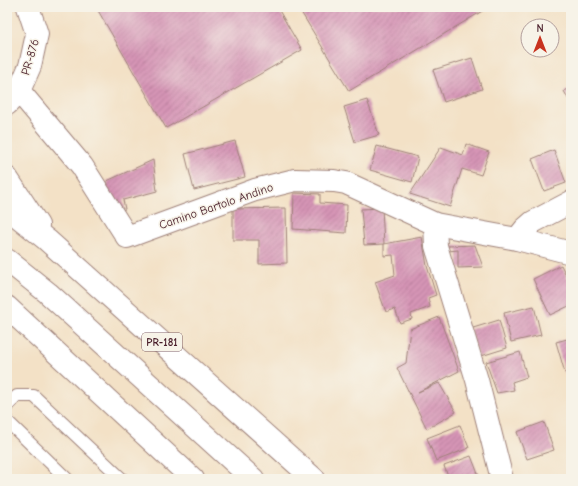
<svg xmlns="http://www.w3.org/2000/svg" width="578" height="486" font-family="'Comic Neue',sans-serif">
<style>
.building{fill:url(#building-hatch)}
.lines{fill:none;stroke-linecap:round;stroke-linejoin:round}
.service-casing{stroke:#9e8078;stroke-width:14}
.minor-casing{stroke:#9e8078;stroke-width:24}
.tertiary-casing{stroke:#9e8078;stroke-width:24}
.primary-casing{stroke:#9e8078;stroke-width:24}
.service{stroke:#fff;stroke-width:12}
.minor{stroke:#fff;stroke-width:22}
.tertiary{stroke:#fff;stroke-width:22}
.primary{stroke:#fff;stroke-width:22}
.labels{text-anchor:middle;stroke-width:3;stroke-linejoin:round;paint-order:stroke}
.shield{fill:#f7f3e8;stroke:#7e5f64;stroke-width:1}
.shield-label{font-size:11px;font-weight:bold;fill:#4a1f2b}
.street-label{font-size:12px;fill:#4a1f2b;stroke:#f7f3e8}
</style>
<defs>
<pattern id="building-hatch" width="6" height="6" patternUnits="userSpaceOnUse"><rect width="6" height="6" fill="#d694b6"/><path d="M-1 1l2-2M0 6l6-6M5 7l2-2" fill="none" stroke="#b07894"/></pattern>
</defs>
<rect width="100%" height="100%" fill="#f7f3e8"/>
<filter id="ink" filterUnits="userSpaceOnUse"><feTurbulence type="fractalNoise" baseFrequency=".025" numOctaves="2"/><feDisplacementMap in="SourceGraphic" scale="8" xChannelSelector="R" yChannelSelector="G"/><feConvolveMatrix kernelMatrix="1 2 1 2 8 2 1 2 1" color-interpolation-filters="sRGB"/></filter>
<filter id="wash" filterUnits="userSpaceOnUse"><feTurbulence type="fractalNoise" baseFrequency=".012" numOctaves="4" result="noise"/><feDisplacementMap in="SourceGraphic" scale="16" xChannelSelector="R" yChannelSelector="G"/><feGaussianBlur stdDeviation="0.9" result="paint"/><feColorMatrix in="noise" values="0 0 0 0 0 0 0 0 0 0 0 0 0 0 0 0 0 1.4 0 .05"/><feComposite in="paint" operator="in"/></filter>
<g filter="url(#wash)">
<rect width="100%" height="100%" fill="#f3e1c6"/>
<g id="blocks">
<g class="building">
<polygon points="96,7 277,7 302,50 166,128"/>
<polygon points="298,7 489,7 349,91"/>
<polygon points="472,58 482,89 444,102 433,70"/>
<polygon points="571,88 571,104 564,91"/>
<polygon points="367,100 379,135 355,142 344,107"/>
<polygon points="235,141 245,177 194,190 185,154"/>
<polygon points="466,144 489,152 481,175 462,169 450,207 410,194 441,147 463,155"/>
<polygon points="377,146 418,157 412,182 370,170"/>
<polygon points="554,150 566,183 544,191 532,159"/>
<polygon points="153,160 157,191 123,200 125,209 121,210 102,187 108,185 107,181"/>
<polygon points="294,193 320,194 320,203 347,205 346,233 293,229"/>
<polygon points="286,208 287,263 259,264 259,240 233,240 233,209"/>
<polygon points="382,208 384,244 364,245 361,209"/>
<polygon points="422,237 427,266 436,295 428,298 430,307 411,314 412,319 400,323 395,309 386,312 375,282 395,275 393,255 384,256 384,244"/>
<polygon points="475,245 483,267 458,268 458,250 448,251 448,246"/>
<polygon points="561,265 571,285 571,305 550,315 533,279"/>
<polygon points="534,306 541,335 511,342 504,313"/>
<polygon points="439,317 459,371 418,392 439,383 456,412 427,429 397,368 406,363 410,329"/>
<polygon points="499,320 507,348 478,357 470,329"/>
<polygon points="571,338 571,372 565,373 556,342"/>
<polygon points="520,352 527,377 512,382 514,390 497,393 486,362"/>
<polygon points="544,422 554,450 527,459 517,432"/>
<polygon points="460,425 469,448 436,461 427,438"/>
<polygon points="471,456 480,479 449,479 444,466"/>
</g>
</g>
</g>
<g filter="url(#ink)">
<use href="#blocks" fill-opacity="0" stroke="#9e8078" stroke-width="1"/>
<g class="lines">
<defs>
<g id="service">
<polyline points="7,406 17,396 34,396 122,479"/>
<polyline points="7,419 8,422 67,479"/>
</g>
<g id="minor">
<polyline points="19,91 82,166 127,237 255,190 295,180 334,181 346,183 435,224 517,239 571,253"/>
<polyline points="435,224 436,246 477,380 502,479"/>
<polyline points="517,239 525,229 533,222 571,202"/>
</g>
<g id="tertiary">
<polyline points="7,104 19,91 30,66 37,34 28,7"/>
<polyline points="7,307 193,479"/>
</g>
<g id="primary">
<polyline points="7,178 38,225"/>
<polyline points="7,208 47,240 314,479"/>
<polyline points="7,260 48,293 253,479"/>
</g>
</defs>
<use href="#service" class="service-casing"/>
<use href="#minor" class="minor-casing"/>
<use href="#tertiary" class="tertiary-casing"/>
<use href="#primary" class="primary-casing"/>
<use href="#service" class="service"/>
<use href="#minor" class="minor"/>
<use href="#tertiary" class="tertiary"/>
<use href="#primary" class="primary"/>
</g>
</g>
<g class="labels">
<rect class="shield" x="142" y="333" width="40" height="18" rx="3"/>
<g class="shield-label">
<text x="162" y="346">PR-181</text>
</g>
<g class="street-label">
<text transform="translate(30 57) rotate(-74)" y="4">PR-876</text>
<text transform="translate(216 206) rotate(-19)" y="4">Camino Bartolo Andino</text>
</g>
</g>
<rect width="578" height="486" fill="none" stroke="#f7f3e8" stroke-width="24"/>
<g transform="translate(540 38)"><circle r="19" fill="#f7f3e8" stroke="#b29e9c"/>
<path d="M0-3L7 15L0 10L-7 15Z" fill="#c8321e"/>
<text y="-6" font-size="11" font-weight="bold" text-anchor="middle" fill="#4a1f2b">N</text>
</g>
</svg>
